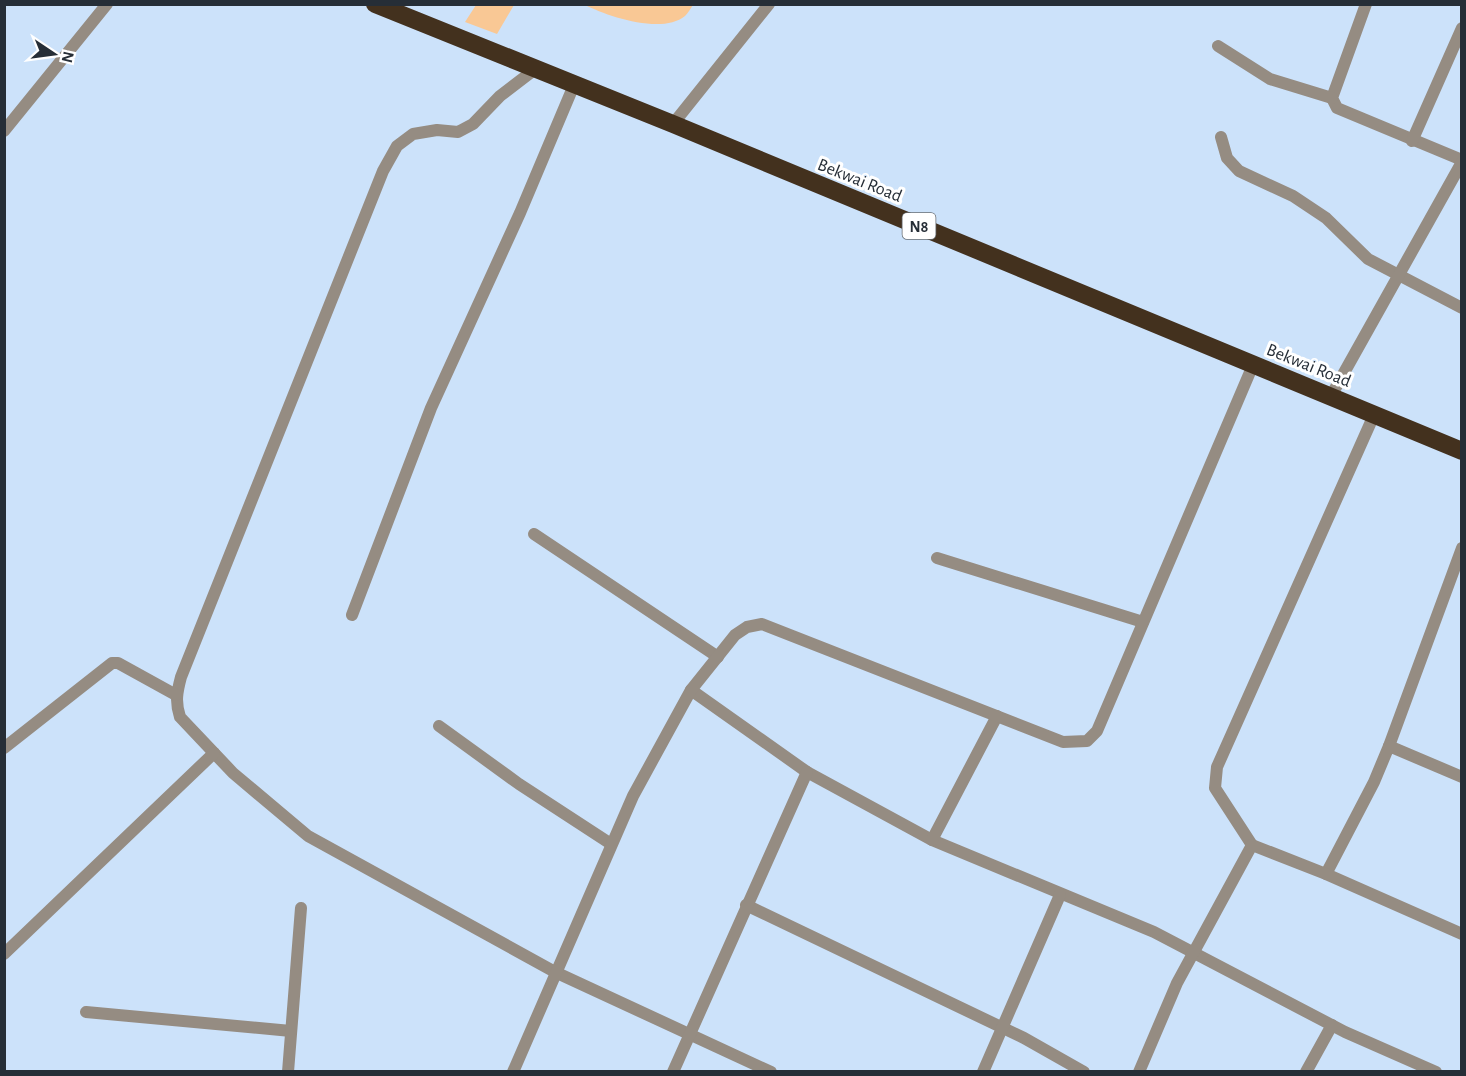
<svg xmlns="http://www.w3.org/2000/svg" width="1466" height="1076" font-family="'Alegreya Sans',sans-serif">
<style>
.green{fill:#f9c895}
.lines{fill:none;stroke-linecap:round;stroke-linejoin:round}
.street{stroke:#958c82;stroke-width:12}
.highway{stroke:#43311e;stroke-width:18}
.labels{text-anchor:middle;stroke-width:6;stroke-linejoin:round;paint-order:stroke}
.shield{fill:#fff;stroke:#676d73;stroke-width:1.5}
.shield-label{font-size:16px;font-weight:bold;fill:#262e37}
.street-label{font-size:18px;fill:#262e37;stroke:#fff}
</style>
<rect width="100%" height="100%" fill="#cce2fa"/>
<g class="green">
<polygon points="476,5 476,4 514,5 497,34 465,22"/>
<path d="M 585,5 L 693,5 C 691,8 688,13 685,16 C 662,35 607,16 585,5 Z"/>
</g>
<g class="lines">
<g class="street">
<polyline points="1366,4 1332,98 1337,108 1462,160"/>
<polyline points="1218,46 1270,79 1332,98"/>
<path d="M 534,70 L 500,96 L 473,124 L 458,132 L 437,130 L 413,134 L 397,146 L 383,171 L 181,677 C 177,692 175,702 180,717 L 233,773 L 308,836 L 555,972 L 771,1072"/>
<polyline points="673,124 769,4"/>
<polyline points="4,131 107,4"/>
<polyline points="1221,137 1227,158 1239,171 1293,196 1326,218 1368,259 1462,308"/>
<polyline points="1412,141 1462,28"/>
<polyline points="1331,396 1462,162"/>
<polyline points="534,534 718,657"/>
<polyline points="937,558 1143,622"/>
<polyline points="352,615 431,408 520,213 574,85"/>
<polyline points="691,690 807,772 932,840 1154,932 1345,1032 1436,1072"/>
<polyline points="439,726 519,784 611,844"/>
<polyline points="1389,746 1462,548"/>
<polyline points="4,748 112,663 118,663 176,695"/>
<polyline points="932,840 997,716"/>
<polyline points="1252,845 1215,788 1217,767 1374,415"/>
<polyline points="1326,874 1374,782 1389,746 1462,777"/>
<polyline points="746,905 1024,1038 1084,1072"/>
<polyline points="4,954 214,753"/>
<polyline points="86,1012 291,1031"/>
<polyline points="288,1072 301,908"/>
<polyline points="513,1072 633,796 691,690 735,635 747,627 762,624 1063,742 1087,741 1097,731 1253,365"/>
<polyline points="673,1072 807,772"/>
<polyline points="983,1072 1060,895"/>
<polyline points="1139,1072 1177,983 1252,845 1326,874 1462,934"/>
<polyline points="1306,1072 1332,1025"/>
</g>
<polyline class="highway" points="375,4 673,124 1462,451"/>
</g>
<g class="labels">
<rect class="shield" x="902.5" y="213" width="33" height="26" rx="4.5"/>
<g class="shield-label">
<text x="919" y="232">N8</text>
</g>
<g class="street-label">
<text transform="translate(860 180) rotate(22)" y="6">Bekwai Road</text>
<text transform="translate(1309 365) rotate(22)" y="6">Bekwai Road</text>
</g>
</g>
<rect width="1466" height="1076" fill="none" stroke="#262e37" stroke-width="12"/>
<g transform="translate(54 54) rotate(103)" stroke="#ffffff" stroke-width="4.5" paint-order="stroke">
<path d="M0-4.5L10 22L0 15L-10 22Z" fill="#262e37"/>
<text y="-9" font-size="16" font-weight="bold" text-anchor="middle" fill="#262e37">N</text>
</g>
</svg>
